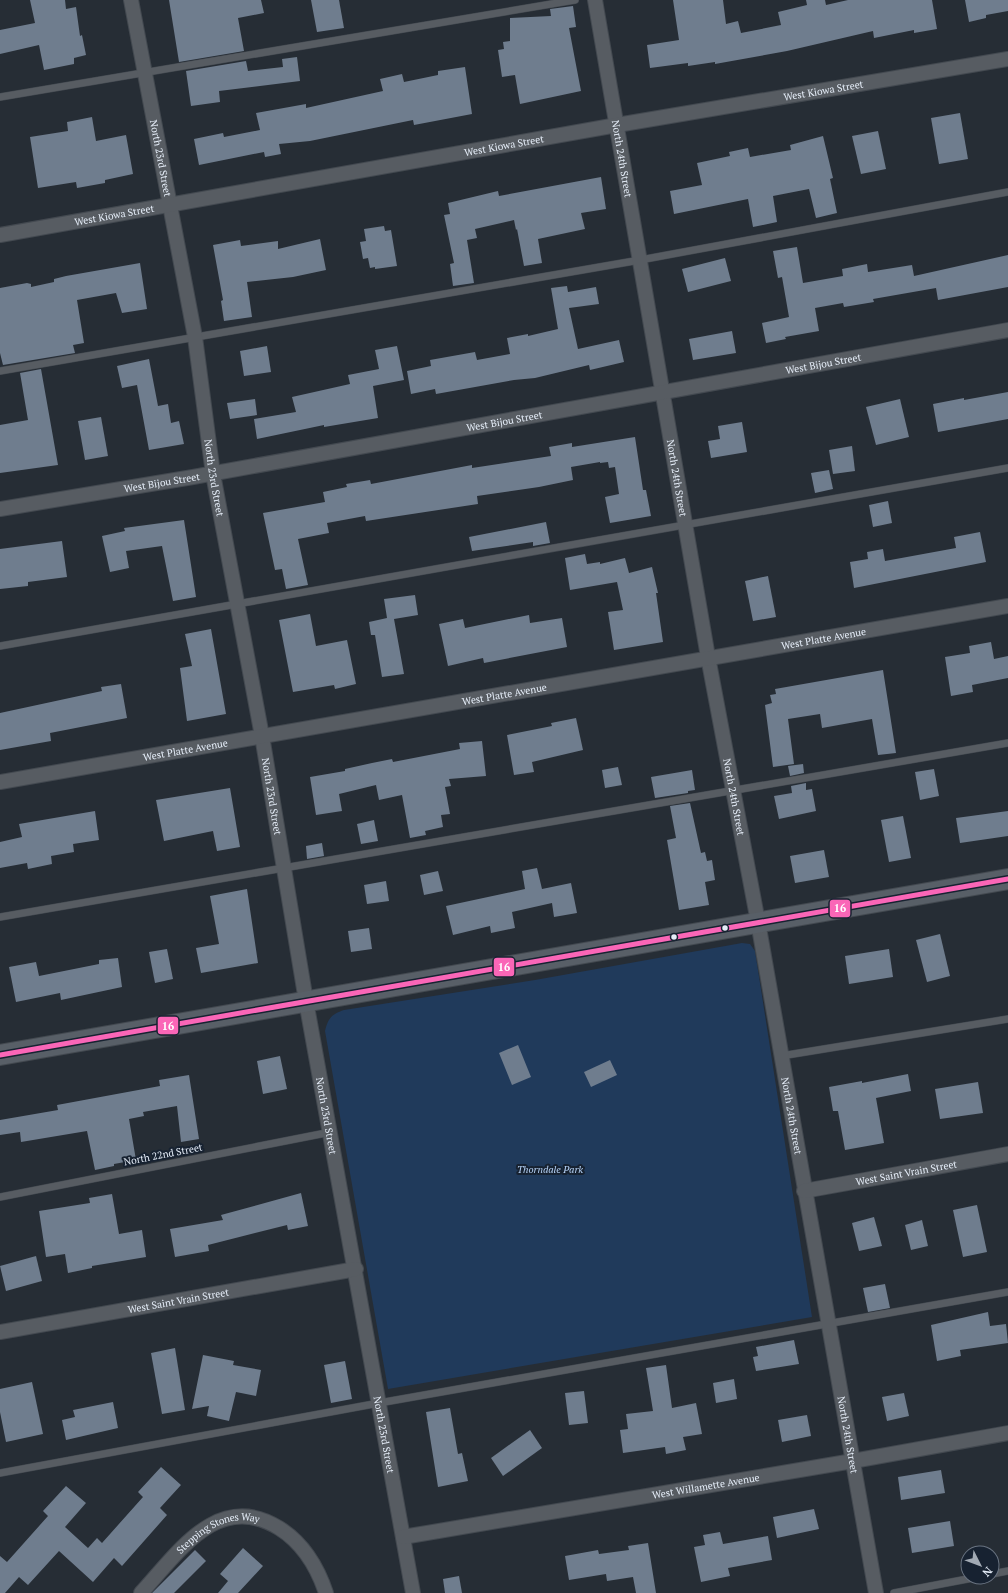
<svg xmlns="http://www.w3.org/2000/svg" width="1008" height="1593" font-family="'PT Serif',serif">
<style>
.green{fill:#203a5b}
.building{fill:#6f7d8e}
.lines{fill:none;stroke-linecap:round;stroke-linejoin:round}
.lane-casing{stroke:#434950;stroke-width:8}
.street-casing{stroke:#434950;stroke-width:16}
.secondary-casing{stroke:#434950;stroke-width:22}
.lane{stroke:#575c62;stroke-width:7}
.street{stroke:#575c62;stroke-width:14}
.secondary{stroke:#585f67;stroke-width:20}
.bus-1-casing{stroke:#172231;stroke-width:8}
.bus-1{stroke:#fa66b7;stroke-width:5}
.bus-dot{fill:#e5edf8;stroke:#172231;stroke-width:1.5}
.labels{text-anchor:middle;stroke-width:4;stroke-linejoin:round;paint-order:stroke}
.street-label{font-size:10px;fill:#e5edf8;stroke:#172231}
.park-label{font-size:10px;font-style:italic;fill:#b6d2f6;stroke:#172231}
.line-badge{stroke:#172231;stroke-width:1.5}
.badge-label{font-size:11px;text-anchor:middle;font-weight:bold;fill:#fff}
</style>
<rect width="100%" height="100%" fill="#262d35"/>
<path class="green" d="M 742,943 L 750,944 L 755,951 L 812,1317 L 388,1389 L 325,1031 C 328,1018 332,1014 344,1010 L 535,980 Z"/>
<g class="building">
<polygon points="30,0 65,0 66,9 76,7 80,36 82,35 86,55 74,58 74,64 44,70 39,45 0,54 0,30 35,23"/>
<polygon points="169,0 261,0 264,13 238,18 244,51 179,62"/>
<polygon points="311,0 339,0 344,28 317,32"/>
<polygon points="673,0 723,0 726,24 738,21 741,33 781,25 778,12 807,5 806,0 825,0 826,5 848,0 932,0 937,29 914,33 914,30 874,38 873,31 787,51 715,64 715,62 688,66 688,63 650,68 647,45 679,40"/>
<polygon points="965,0 1008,0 1008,11 986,15 986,18 969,22"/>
<polygon points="573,6 576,27 569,28 581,91 520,104 515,75 502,77 498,50 504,49 503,42 510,41 510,18 551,16 550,9"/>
<polygon points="297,57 300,81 219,91 220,102 191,106 186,71 246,61 248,71 283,67 282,59"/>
<polygon points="465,67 472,114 414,125 413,120 310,141 279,144 281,154 265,157 264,152 199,165 194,139 223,133 224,137 260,130 256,113 306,104 306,108 383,91 380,79 402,74 404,82 438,75 438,71"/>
<polygon points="960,113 968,159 939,164 931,118"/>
<polygon points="92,117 96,141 126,135 133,174 105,180 105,183 77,188 76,182 38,188 30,137 68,131 67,122"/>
<polygon points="878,131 886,169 861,174 852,136"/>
<polygon points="823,136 833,178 830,179 837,213 816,218 809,189 773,196 777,222 753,227 748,199 674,214 670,191 702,185 697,163 730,156 729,152 748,148 750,157 791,150 790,145"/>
<polygon points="601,177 606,209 581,213 585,229 538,239 542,263 524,266 517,229 516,230 514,220 475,229 477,238 467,240 474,283 453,286 450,264 454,263 444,215 450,214 448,203 498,191 499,196"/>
<polygon points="384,226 385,231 391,230 397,266 375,269 375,267 370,268 368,258 363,259 360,242 366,241 364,229"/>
<polygon points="320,239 326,270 293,277 247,282 252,317 224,321 221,301 223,300 213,245 240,240 241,246 278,241 278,249"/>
<polygon points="797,247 803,283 843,276 842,269 867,264 868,272 912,265 914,276 1008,255 1008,287 938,300 936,288 873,299 874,302 844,307 843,303 815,308 819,331 785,337 786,339 766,343 762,323 789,317 782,277 778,278 773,251"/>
<polygon points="725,258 731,281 688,292 682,269"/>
<polygon points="140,263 147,309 122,313 116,293 77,300 84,343 73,345 75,353 3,365 0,353 0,288 27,283 31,284 31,287 54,282 54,279 66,276"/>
<polygon points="567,286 568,292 596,287 599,304 569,308 578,349 619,340 624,362 590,370 589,365 535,378 514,380 436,394 435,389 411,394 407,371 431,366 430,360 475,352 477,360 510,354 507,338 528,334 528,336 558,329 551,288"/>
<polygon points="732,331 736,353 693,360 689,339"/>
<polygon points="267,346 271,372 244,376 240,351"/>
<polygon points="397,346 404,380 373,386 378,418 324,427 324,425 257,439 254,419 296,412 292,397 350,384 348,375 379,369 375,350"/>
<polygon points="149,359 158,406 168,404 171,423 179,421 184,444 149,450 137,385 122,388 117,366"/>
<polygon points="41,369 58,465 0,473 0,425 28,420 20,373"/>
<polygon points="1008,392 1008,419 938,432 933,404 964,398 964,400"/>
<polygon points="255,399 257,415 230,419 227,403"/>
<polygon points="900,399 909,437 876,445 866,407"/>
<polygon points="101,417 108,456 85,460 78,421"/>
<polygon points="742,422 747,452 711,458 708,441 720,439 718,426"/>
<polygon points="635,437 643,490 646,490 651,516 610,523 605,497 619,494 615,467 609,468 608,462 600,463 600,462 571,467 573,480 539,487 477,496 478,504 366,521 365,516 327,523 329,533 298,539 308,585 286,589 282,569 275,570 263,513 325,502 323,492 347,487 346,484 370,480 371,484 472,465 472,468 551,456 549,447 572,443 572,447"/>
<polygon points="852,446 855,471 833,474 829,450"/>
<polygon points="829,470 833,489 815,493 811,473"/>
<polygon points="888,501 892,523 873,527 869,505"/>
<polygon points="184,520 196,597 173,601 162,546 126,551 129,568 110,572 102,536 125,531 124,528"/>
<polygon points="546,522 550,543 533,546 533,542 472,551 469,537"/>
<polygon points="980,532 986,562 854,588 850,562 868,559 867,552 883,549 885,561 956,548 954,537"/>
<polygon points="62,541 67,577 28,582 28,586 0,589 0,549"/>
<polygon points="585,554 587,564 600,562 600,564 625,558 629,573 652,567 658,593 656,593 663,642 614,650 608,612 623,610 617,582 570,590 565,558"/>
<polygon points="768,576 776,617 753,621 745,581"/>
<polygon points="415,595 418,615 394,619 404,674 382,677 375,635 371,635 369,622 387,618 384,599"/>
<polygon points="310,614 316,646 347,640 356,684 335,689 334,685 293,692 279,620"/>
<polygon points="529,615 530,623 562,618 567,647 484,663 483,658 448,666 439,624 463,619 465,628"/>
<polygon points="211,629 226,714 187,721 180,668 192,666 185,634"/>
<polygon points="991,642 994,659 1008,656 1008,678 972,685 973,692 951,696 945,657 970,653 969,646"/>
<polygon points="883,670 896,753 878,755 872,719 822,728 820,714 788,719 794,764 773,767 765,705 772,703 770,695 776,694 775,689"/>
<polygon points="121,684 127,718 50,733 51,741 0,750 0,713 102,691 101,687"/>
<polygon points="576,718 583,750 532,762 534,772 514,775 507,735 552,726 551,723"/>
<polygon points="482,741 486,776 449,779 451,786 445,787 450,814 441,815 443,827 425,831 426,835 410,838 402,795 379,800 376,785 339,794 342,811 316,815 310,777 345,771 345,769 372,763 392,759 393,762 460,749 459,743"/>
<polygon points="803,764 804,773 790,776 788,766"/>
<polygon points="618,767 622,785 605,788 602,770"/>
<polygon points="934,769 939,796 920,800 915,772"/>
<polygon points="692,770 695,790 688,791 688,793 655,798 651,777"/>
<polygon points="806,783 806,790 812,789 816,811 779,819 774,796 792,793 791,786"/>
<polygon points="230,788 240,847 217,851 213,831 164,841 156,800"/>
<polygon points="690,803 701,853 705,852 707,861 712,860 715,880 705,882 709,905 679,910 667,840 676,838 670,806"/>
<polygon points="95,811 99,840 73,844 74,852 51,856 52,864 28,869 27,863 0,868 0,842 22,837 19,824"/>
<polygon points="1008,811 1008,836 960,843 956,818"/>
<polygon points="903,816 911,858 889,862 881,820"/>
<polygon points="374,820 378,841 361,844 357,824"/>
<polygon points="322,843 324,856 307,859 306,846"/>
<polygon points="824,850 829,877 795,883 790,856"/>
<polygon points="537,868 542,889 571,883 577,913 554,917 552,903 512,912 515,928 491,933 490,926 453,935 446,906 525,889 522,871"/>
<polygon points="438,871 443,891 424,895 420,875"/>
<polygon points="386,881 389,901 367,904 364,885"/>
<polygon points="247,889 258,963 201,973 196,948 219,944 210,896"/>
<polygon points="369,928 372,949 351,952 348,931"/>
<polygon points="940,934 950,976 927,982 916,940"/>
<polygon points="167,949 173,979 155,983 149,952"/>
<polygon points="889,949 893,977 849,984 845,956"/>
<polygon points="118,958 122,987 61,1000 60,993 16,1002 9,967 36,962 39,976 99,964 99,960"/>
<polygon points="518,1045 531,1077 512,1085 499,1053"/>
<polygon points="280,1056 287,1089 263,1094 257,1061"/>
<polygon points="610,1060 617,1075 591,1087 584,1072"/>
<polygon points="908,1074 911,1091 876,1098 884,1143 845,1150 838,1111 833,1111 829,1087 862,1081 862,1083"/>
<polygon points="189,1075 199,1139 181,1142 177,1106 143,1112 144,1116 129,1119 136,1160 114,1164 114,1166 95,1170 87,1131 21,1142 20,1132 0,1135 0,1120 58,1110 57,1105 160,1086 159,1080"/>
<polygon points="978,1082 983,1113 940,1119 935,1089"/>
<polygon points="301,1193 308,1226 288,1230 287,1225 208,1245 209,1251 175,1257 170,1229 223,1220 221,1215"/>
<polygon points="112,1194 119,1234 142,1230 146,1257 92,1266 92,1268 68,1273 65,1254 46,1257 39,1211 90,1203 89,1198"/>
<polygon points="977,1205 987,1252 963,1257 953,1210"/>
<polygon points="874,1217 882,1246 859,1251 852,1223"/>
<polygon points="922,1220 928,1246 911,1250 905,1225"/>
<polygon points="36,1256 42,1281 6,1291 0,1266"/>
<polygon points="885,1284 890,1308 868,1312 863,1288"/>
<polygon points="988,1312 990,1326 1006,1324 1008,1343 960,1350 961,1356 937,1361 931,1325"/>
<polygon points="794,1340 799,1364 756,1371 753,1357 758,1356 756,1347"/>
<polygon points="175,1348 185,1410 162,1414 151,1353"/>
<polygon points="203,1355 234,1361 233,1365 261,1370 256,1396 236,1392 229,1421 207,1416 209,1406 192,1409"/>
<polygon points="345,1361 352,1399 331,1403 324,1365"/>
<polygon points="666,1365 672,1408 696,1403 702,1434 683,1437 686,1450 666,1454 665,1447 623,1453 620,1430 628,1429 626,1414 653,1411 646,1368"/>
<polygon points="734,1379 737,1399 716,1403 713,1383"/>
<polygon points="32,1382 43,1434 6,1442 0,1412 0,1389"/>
<polygon points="584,1391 588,1423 569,1425 565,1393"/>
<polygon points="904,1393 909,1416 887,1421 882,1397"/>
<polygon points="113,1402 118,1428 66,1440 62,1420 75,1417 73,1410"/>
<polygon points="450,1408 458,1454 462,1453 468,1481 438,1487 426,1412"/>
<polygon points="807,1415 811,1436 782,1442 778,1420"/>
<polygon points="530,1430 542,1448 503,1476 491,1458"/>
<polygon points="161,1467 181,1485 160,1508 167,1515 122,1566 114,1558 93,1582 59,1551 28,1585 19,1577 5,1593 0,1593 0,1556 7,1562 48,1516 43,1511 66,1486 86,1503 65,1527 88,1548 97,1538 102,1543 143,1497 138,1492"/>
<polygon points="941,1470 945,1493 901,1500 898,1477"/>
<polygon points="814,1509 819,1529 777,1538 773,1517"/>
<polygon points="950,1521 954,1546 912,1553 908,1528"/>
<polygon points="720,1532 723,1544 768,1536 772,1560 728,1568 730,1576 701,1582 694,1547 705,1545 703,1535"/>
<polygon points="648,1543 656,1593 636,1593 633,1577 607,1581 606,1574 569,1580 565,1556 598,1550 599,1554 629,1550 628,1546"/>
<polygon points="243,1548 263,1566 238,1593 218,1593 228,1581 220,1574"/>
<polygon points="195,1550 206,1561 174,1593 152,1593"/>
<polygon points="459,1576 462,1593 445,1593 443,1579"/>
</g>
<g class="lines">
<defs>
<g id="lane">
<polyline points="0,97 575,0"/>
<polyline points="0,371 640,260 1008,192"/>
<path d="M 0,646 C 336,588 672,525 1008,468"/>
<polyline points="0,917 1008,743"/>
<polyline points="781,1056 1008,1019"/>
<polyline points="0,1197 331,1132"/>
<polyline points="0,1473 379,1403 1008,1292"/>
<polyline points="992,1574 1008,1571"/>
<polyline points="894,1593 978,1577"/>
</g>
<g id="street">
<path id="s1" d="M 131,0 L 195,337 L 213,474 L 262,736 L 306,1001 L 413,1593"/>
<path id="s2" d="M 595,0 L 708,657 L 758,922 L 876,1593"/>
<path id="s3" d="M 0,235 L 617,125 L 1008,59"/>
<path id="s4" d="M 0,509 L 193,477 L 1008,330"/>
<path id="s5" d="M 0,782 L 1008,606"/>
<path id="s6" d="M 804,1191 L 1008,1154"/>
<path id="s7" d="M 0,1332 L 356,1269"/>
<path id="s8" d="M 403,1537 L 853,1461 L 1008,1433"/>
<path id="s9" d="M 141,1593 C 178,1553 218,1490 279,1528 C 303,1543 317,1566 326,1593"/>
</g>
<polyline id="secondary" points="0,1055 1008,879"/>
</defs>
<use href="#lane" class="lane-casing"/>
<use href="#street" class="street-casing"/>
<use href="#secondary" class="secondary-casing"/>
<use href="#lane" class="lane"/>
<use href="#street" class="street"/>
<use href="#secondary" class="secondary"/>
<defs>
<polyline id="bus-1" points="0,1055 1008,879"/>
</defs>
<use href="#bus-1" class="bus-1-casing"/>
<use href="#bus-1" class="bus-1"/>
</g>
<g class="bus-dot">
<circle cx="725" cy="928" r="3.5"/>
<circle cx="674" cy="937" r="3.5"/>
</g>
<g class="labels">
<g class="street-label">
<text dy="4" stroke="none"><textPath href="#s3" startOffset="836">West Kiowa Street</textPath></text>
<text dy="4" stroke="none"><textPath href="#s3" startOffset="512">West Kiowa Street</textPath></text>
<text dy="4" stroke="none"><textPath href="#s1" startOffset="161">North 23rd Street</textPath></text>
<text dy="4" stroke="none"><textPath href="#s2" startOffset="161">North 24th Street</textPath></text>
<text dy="4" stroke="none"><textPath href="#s3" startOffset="116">West Kiowa Street</textPath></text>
<text dy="4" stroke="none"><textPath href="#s4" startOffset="836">West Bijou Street</textPath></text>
<text dy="4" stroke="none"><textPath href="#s4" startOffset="512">West Bijou Street</textPath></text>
<text dy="4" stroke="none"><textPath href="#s1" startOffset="485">North 23rd Street</textPath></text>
<text dy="4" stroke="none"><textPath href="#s2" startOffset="485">North 24th Street</textPath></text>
<text dy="4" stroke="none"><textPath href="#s4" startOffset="164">West Bijou Street</textPath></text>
<text dy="4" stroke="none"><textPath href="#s5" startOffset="836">West Platte Avenue</textPath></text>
<text dy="4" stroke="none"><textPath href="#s5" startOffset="512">West Platte Avenue</textPath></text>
<text dy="4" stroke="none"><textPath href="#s5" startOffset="188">West Platte Avenue</textPath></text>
<text dy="4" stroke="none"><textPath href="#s1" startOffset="809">North 23rd Street</textPath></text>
<text dy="4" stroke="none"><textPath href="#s2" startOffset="809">North 24th Street</textPath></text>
<text dy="4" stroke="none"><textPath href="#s1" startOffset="1133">North 23rd Street</textPath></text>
<text dy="4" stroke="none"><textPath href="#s2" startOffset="1133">North 24th Street</textPath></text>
<text transform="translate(163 1154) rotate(-11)" y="4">North 22nd Street</text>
<text dy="4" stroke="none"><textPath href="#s6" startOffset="104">West Saint Vrain Street</textPath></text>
<text dy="4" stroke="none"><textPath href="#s7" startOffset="181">West Saint Vrain Street</textPath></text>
<text dy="4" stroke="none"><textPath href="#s1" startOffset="1457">North 23rd Street</textPath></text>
<text dy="4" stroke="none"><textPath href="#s2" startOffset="1457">North 24th Street</textPath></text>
<text dy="4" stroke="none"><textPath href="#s8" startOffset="307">West Willamette Avenue</textPath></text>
<text dy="4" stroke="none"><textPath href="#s9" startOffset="102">Stepping Stones Way</textPath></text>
</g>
<g class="park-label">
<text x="550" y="1173">Thorndale Park</text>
</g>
</g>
<g class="line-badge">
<rect x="829" y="899" width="22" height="19" rx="4" fill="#fa66b7"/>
<rect x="493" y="957" width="22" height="20" rx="4" fill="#fa66b7"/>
<rect x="157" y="1016" width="22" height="19" rx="4" fill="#fa66b7"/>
</g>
<g class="badge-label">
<text x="840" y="912">16</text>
<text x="504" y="971">16</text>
<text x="168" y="1030">16</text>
</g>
<g transform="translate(980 1565) rotate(132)"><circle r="19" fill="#172231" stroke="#697381"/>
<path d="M0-3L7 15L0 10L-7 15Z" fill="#a2aab4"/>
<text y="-6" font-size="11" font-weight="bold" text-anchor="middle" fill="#e5edf8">N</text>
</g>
</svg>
